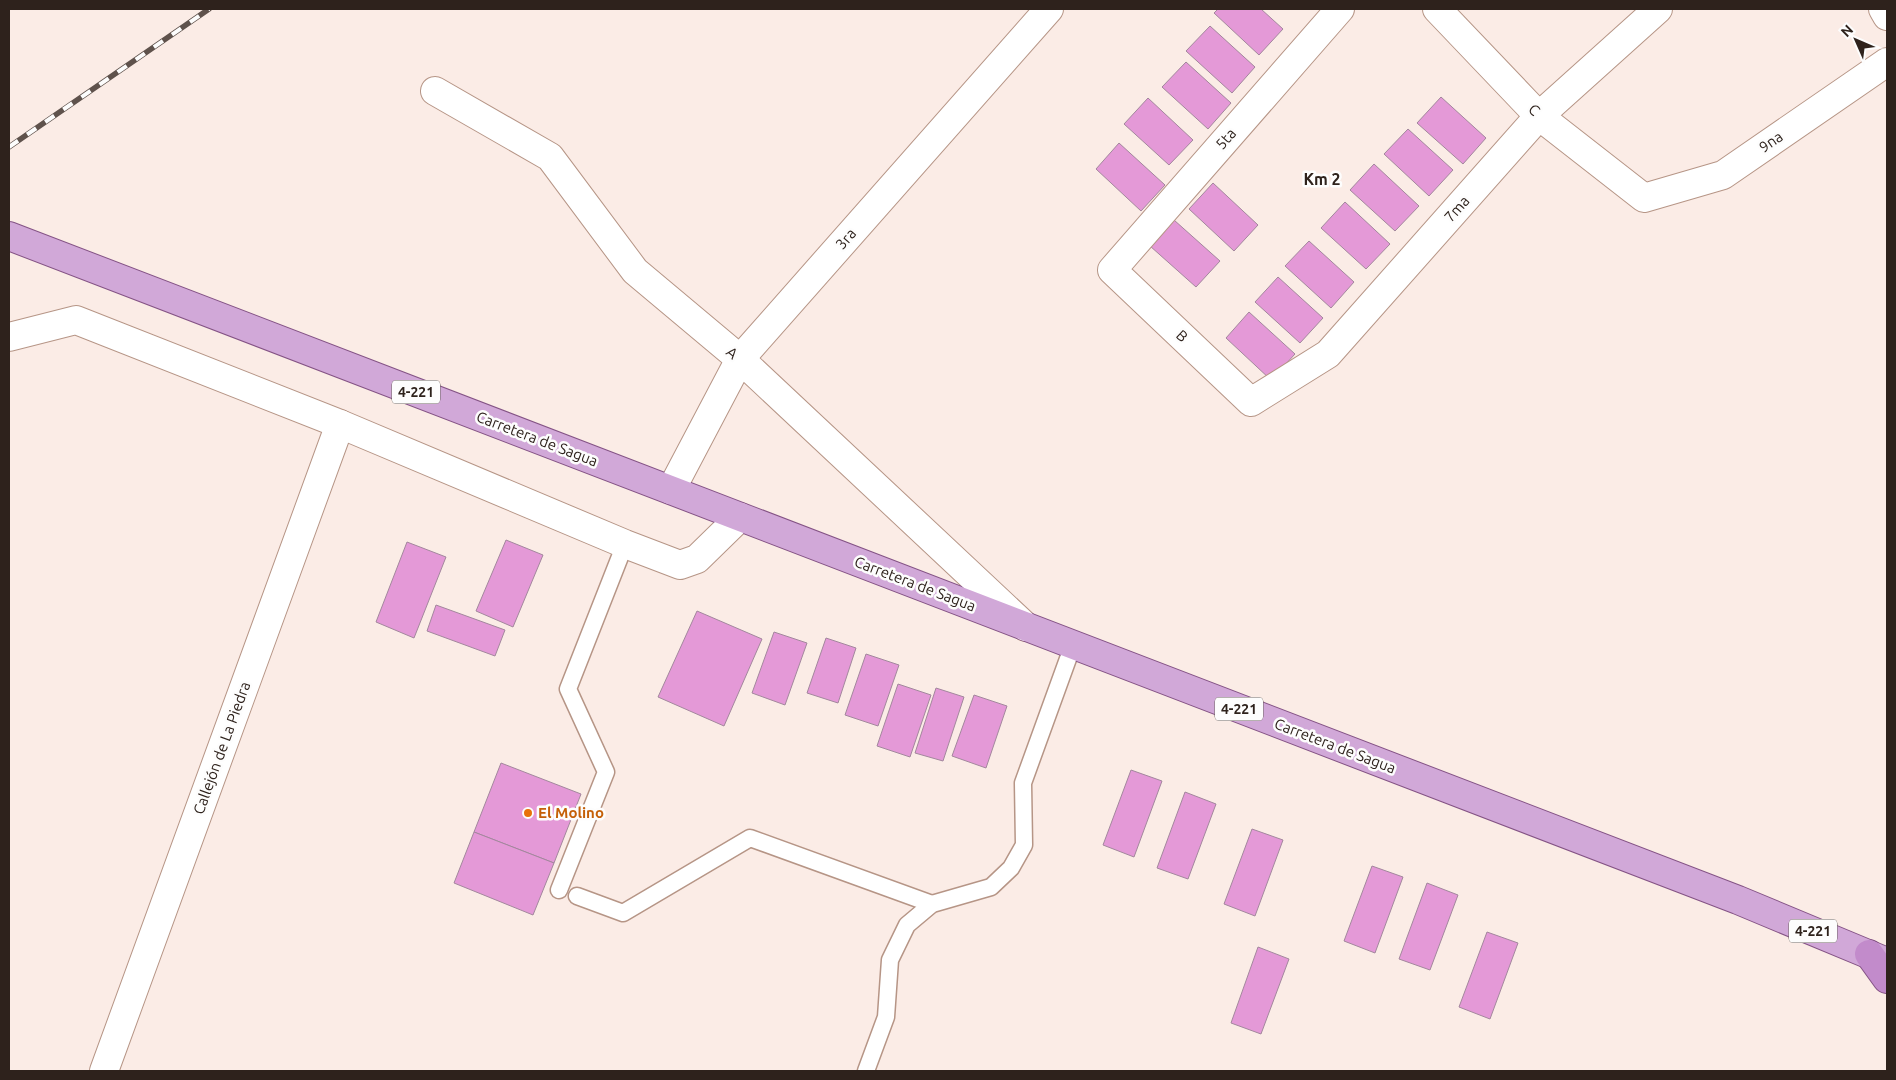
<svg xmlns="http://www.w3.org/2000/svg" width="1896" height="1080" font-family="Ubuntu,sans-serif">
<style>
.building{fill:#e499d7;stroke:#a3879d}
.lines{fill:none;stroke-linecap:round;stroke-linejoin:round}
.service-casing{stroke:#b69586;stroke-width:19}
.minor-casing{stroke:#b69586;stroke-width:30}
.primary-casing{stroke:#845385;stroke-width:30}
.trunk-casing{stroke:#845385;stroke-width:30}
.service{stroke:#fff;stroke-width:16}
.minor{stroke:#fff;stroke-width:28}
.primary{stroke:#d1a8d8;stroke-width:28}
.trunk{stroke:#c28bcb;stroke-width:28}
.rail-casing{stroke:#5f524c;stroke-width:5.5}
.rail{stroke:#fdfdfd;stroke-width:4;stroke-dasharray:11;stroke-linecap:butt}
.food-dot{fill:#e8710a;stroke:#fdfdfd;stroke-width:2}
.labels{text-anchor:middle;stroke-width:5;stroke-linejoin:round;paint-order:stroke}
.shield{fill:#fdfdfd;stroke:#6c6460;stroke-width:1}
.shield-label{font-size:14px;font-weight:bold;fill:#2e221c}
.street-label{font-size:15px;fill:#2e221c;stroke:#fdfdfd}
.food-label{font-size:15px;font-weight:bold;fill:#c56008;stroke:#fdfdfd;text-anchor:start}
.neighbourhood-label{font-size:16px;font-weight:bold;fill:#2e221c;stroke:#fdfdfd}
</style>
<rect width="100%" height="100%" fill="#fbece6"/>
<g class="building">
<polygon points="1218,9 1261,9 1283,29 1259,55 1214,13"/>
<polygon points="1210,26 1255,67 1232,93 1186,51"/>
<polygon points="1186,62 1231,103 1208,129 1162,87"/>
<polygon points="1441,97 1486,138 1463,164 1417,123"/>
<polygon points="1148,98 1193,140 1169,165 1124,124"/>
<polygon points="1408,129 1453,170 1429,196 1384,154"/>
<polygon points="1119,143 1165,185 1141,211 1096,169"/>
<polygon points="1374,164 1419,206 1395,231 1350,190"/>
<polygon points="1213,183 1258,225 1234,251 1189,209"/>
<polygon points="1345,202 1390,244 1366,269 1321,228"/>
<polygon points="1174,220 1220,261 1196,287 1150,246"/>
<polygon points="1309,241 1354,282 1331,308 1285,266"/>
<polygon points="1278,277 1323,318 1300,343 1255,302"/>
<polygon points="1249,312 1295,354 1271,380 1226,338"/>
<polygon points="506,540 543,555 513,627 476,611"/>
<polygon points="407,542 446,557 414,638 376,622"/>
<polygon points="436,605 505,630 495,656 427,631"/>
<polygon points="697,611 762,639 724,726 658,697"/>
<polygon points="774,632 807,643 785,705 752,693"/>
<polygon points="826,638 856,648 838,703 807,693"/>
<polygon points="866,654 899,665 878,726 845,715"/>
<polygon points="898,684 931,695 910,757 877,746"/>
<polygon points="936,688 964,697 943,761 915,753"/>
<polygon points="974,695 1007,706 986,768 952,756"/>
<polygon points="501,763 581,794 554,863 474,832"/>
<polygon points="1131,770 1162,781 1134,857 1103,845"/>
<polygon points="1185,792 1216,804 1188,879 1157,868"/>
<polygon points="1252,829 1283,840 1255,916 1224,904"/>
<polygon points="474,832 554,863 533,915 454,883"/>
<polygon points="1372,866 1403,877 1375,953 1344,941"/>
<polygon points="1427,883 1458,895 1430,970 1399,959"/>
<polygon points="1487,932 1518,943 1490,1019 1459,1007"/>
<polygon points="1258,947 1289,959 1261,1034 1231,1023"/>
</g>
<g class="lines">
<defs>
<g id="service">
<polyline points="559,890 606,772 568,689 625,544"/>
<polyline points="577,896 623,913 750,838 932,904"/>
<polyline points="866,1071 886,1017 890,960 907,925 932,904 991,887 1011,868 1024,845 1023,783 1073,645"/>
</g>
<g id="minor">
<polyline points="1340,9 1112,270 1251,402 1328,354 1539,116 1658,9"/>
<polyline points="1437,9 1539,116 1644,198 1723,175 1887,62"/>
<polyline points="1883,9 1887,16"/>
<polyline points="435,91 550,157 635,271 740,359 1026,627"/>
<polyline points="9,337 76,320 340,424 625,544 680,565 697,559 740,517"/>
<polyline points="671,490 740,359 1049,9"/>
<polyline points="104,1071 340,424"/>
</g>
<polyline id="primary" points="9,236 1738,900 1887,962"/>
<polyline id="trunk" points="1869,954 1887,979"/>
</defs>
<use href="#service" class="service-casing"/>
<use href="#minor" class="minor-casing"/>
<use href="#primary" class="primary-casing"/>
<use href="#trunk" class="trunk-casing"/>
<use href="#service" class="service"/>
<use href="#minor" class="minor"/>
<use href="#primary" class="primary"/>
<use href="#trunk" class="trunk"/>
<defs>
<polyline id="rail" points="9,147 209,9"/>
</defs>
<use href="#rail" class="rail-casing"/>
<use href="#rail" class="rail"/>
</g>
<circle class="food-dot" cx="528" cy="813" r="5"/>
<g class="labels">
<g class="shield">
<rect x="392" y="380.5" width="48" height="23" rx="4"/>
<rect x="1215" y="697.5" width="48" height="23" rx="4"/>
<rect x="1789" y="919.5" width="48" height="23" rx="4"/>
</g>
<g class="shield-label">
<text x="416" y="397">4-221</text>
<text x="1239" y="714">4-221</text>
<text x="1813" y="936">4-221</text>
</g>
<g class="street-label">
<text transform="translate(1534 110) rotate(45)" y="5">C</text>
<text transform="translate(1226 139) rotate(-49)" y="5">5ta</text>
<text transform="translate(1771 142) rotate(-35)" y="5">9na</text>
<text transform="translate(1457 209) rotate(-48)" y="5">7ma</text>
<text transform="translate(846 239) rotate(-49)" y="5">3ra</text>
<text transform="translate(1182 336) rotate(43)" y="5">B</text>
<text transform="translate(732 353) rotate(40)" y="5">A</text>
<text transform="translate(537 439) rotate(21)" y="5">Carretera de Sagua</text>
<text transform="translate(915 584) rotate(21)" y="5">Carretera de Sagua</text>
<text transform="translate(1335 746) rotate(21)" y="5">Carretera de Sagua</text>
<text transform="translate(222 748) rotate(-70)" y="5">Callejón de La Piedra</text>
</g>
<g class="food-label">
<text x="538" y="818">El Molino</text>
</g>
<g class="neighbourhood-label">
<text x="1322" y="185">Km 2</text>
</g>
</g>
<rect width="1896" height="1080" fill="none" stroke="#2e221c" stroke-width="20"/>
<g transform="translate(1856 40) rotate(315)" stroke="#fdfdfd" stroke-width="4" paint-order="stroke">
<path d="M0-4L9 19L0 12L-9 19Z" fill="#2e221c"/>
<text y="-8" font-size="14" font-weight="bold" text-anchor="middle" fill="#2e221c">N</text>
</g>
</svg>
